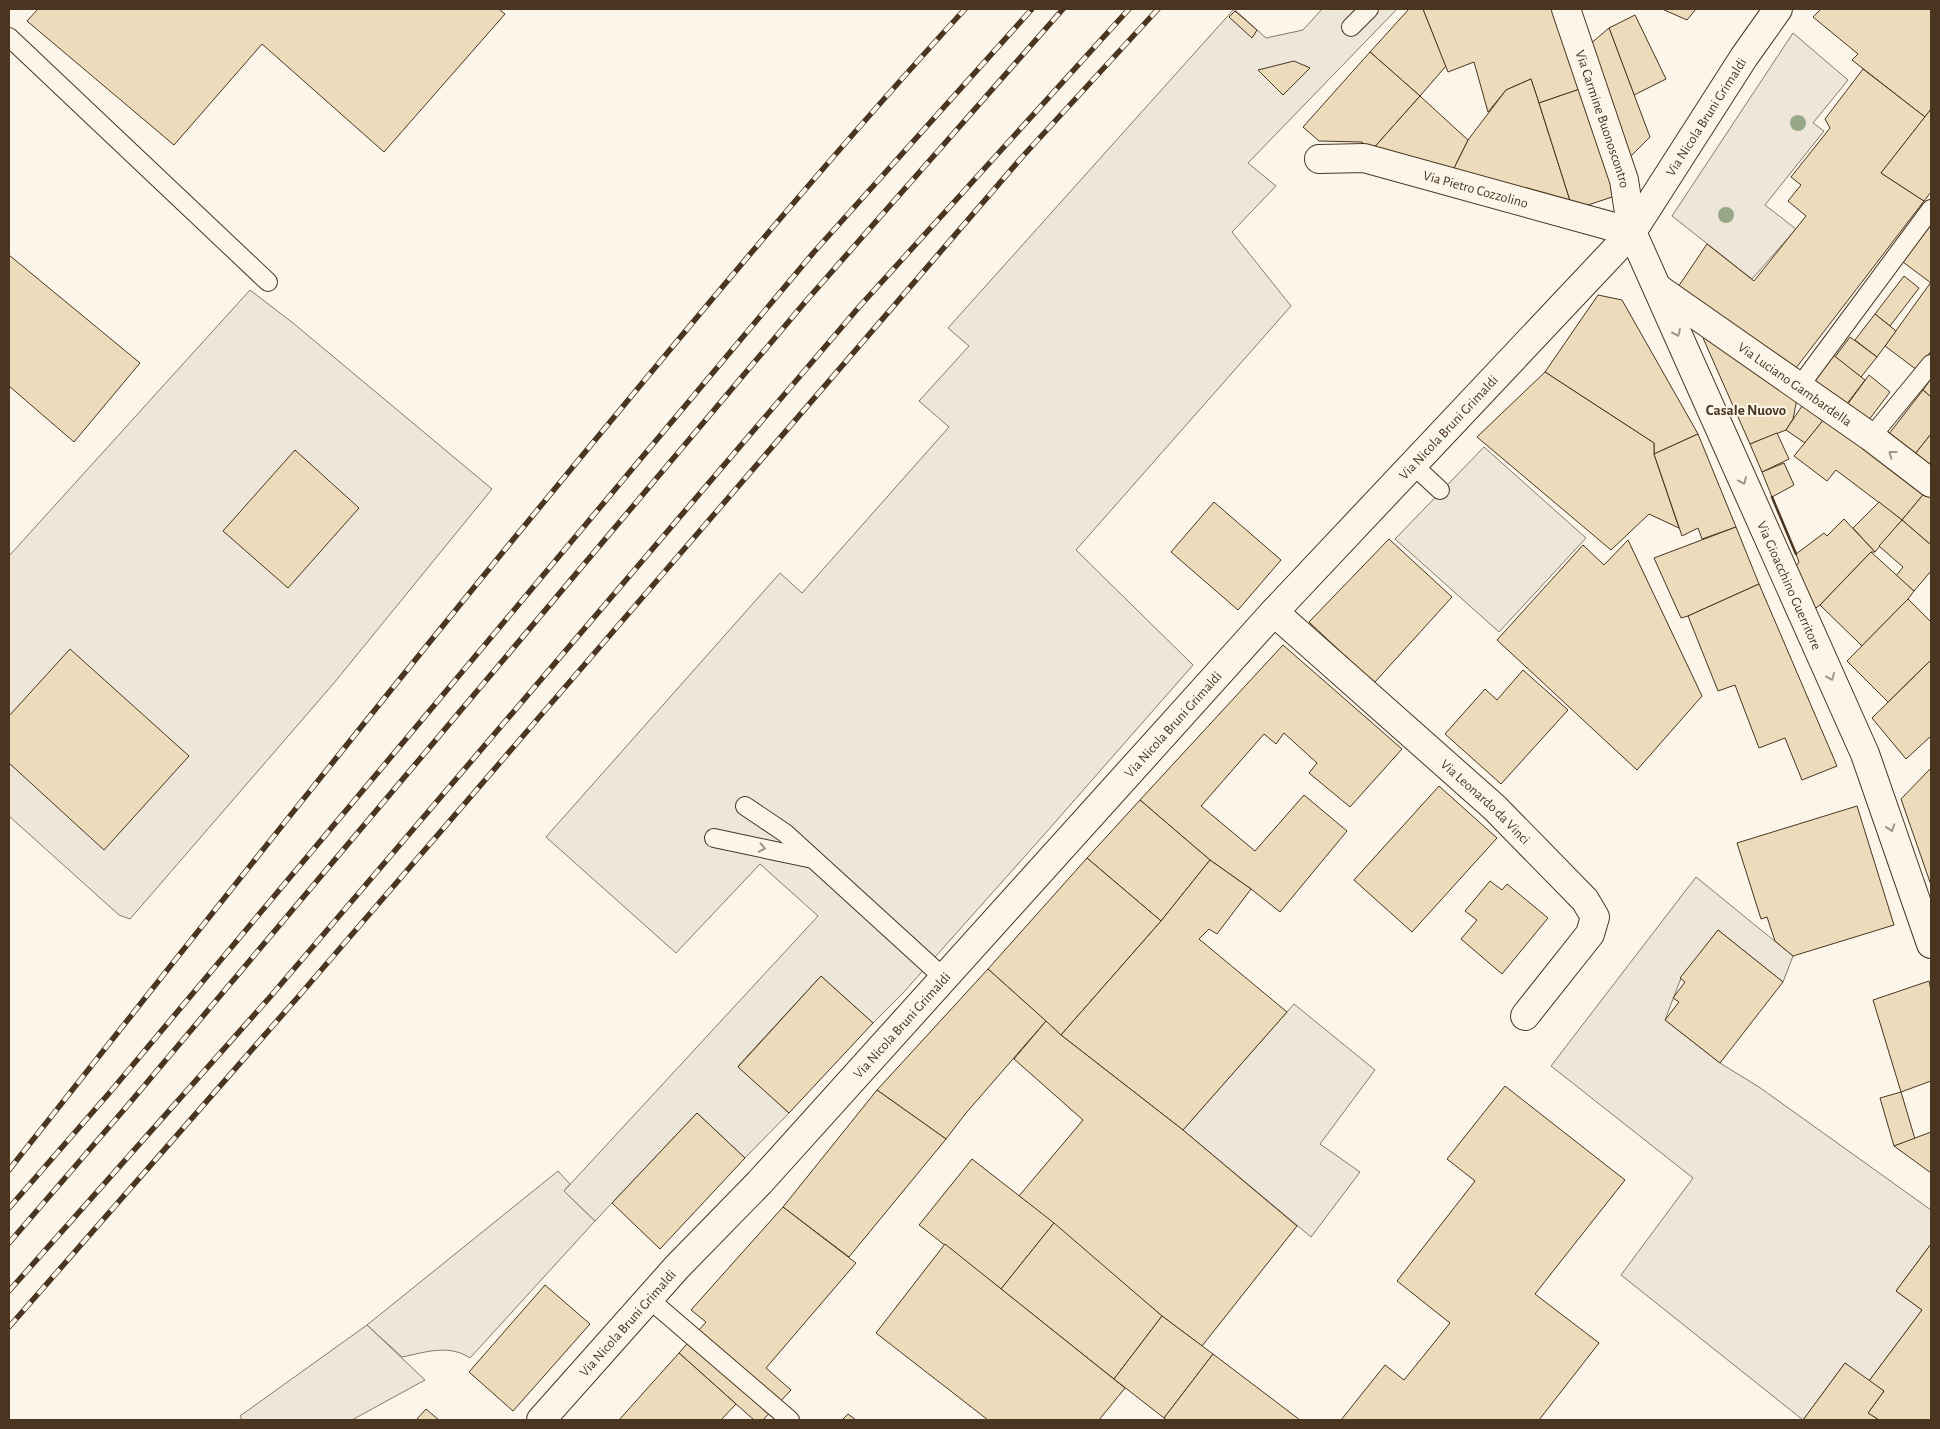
<svg xmlns="http://www.w3.org/2000/svg" width="1940" height="1429" font-family="'Alegreya Sans',sans-serif">
<style>
.green{fill:#ede6d9;stroke:#887966}
.parking{fill:#ede7d9;stroke:#887966}
.building{fill:#ecdcbc;stroke:#4a3520}
.lines{fill:none;stroke-linecap:round;stroke-linejoin:round}
.service-casing{stroke:#4a3520;stroke-width:20}
.minor-casing{stroke:#4a3520;stroke-width:30}
.service{stroke:#fbf6e9;stroke-width:18}
.minor{stroke:#fbf6e9;stroke-width:28}
.rail-casing{stroke:#4a3520;stroke-width:5.5}
.rail{stroke:#fbf6e9;stroke-width:4;stroke-dasharray:11;stroke-linecap:butt}
.wall{stroke:#4a3520;stroke-width:2.5}
.tree{fill:#96a887}
.oneway{stroke:#a29684}
.labels{text-anchor:middle;stroke-width:4;stroke-linejoin:round;paint-order:stroke}
.street-label{font-size:14px;fill:#4a3520;stroke:#fbf6e9}
.neighbourhood-label{font-size:15px;font-weight:bold;fill:#4a3520;stroke:#fbf6e9}
</style>
<rect width="100%" height="100%" fill="#fbf6e9"/>
<g class="green">
<polygon points="1793,33 1848,80 1813,123 1824,131 1765,205 1796,229 1752,279 1672,216"/>
<polygon points="250,290 293,323 492,489 334,683 130,919 119,915 9,816 9,556"/>
<polygon points="1696,877 1793,956 1783,982 1718,930 1681,978 1665,1020 1720,1063 1759,1087 1931,1210 1931,1244 1896,1291 1922,1310 1869,1381 1845,1363 1803,1420 1621,1275 1693,1178 1551,1066"/>
<polygon points="1294,1004 1375,1070 1320,1144 1360,1172 1311,1237 1183,1130"/>
<path d="M 558,1171 L 570,1184 L 564,1191 L 595,1221 L 470,1358 C 449,1344 426,1352 402,1357 L 367,1325 Z"/>
</g>
<g class="parking">
<polygon points="1234,9 1266,38 1303,30 1322,9 1397,9 1248,163 1276,186 1232,232 1291,306 1076,550 1193,665 1050,828 903,993 873,1023 821,976 738,1066 789,1113 745,1158 697,1113 595,1221 564,1191 818,916 760,864 676,953 546,837 780,573 802,593 949,427 919,401 969,346 948,328"/>
<polygon points="1484,447 1586,538 1499,632 1395,539"/>
<polygon points="367,1325 425,1380 352,1420 242,1420 240,1416"/>
</g>
<g class="building">
<polygon points="38,9 499,9 505,14 384,152 262,44 174,145 27,21"/>
<polygon points="1409,9 1423,9 1446,66 1420,96 1370,52"/>
<polygon points="1423,9 1552,9 1580,89 1539,103 1531,79 1506,90 1488,112 1474,62 1448,72"/>
<polygon points="1662,9 1696,9 1687,20"/>
<polygon points="1821,9 1931,9 1931,109 1925,117 1852,60 1858,54 1813,17"/>
<polygon points="1235,11 1257,30 1252,38 1229,17"/>
<polygon points="1635,15 1666,79 1634,95 1609,28"/>
<polygon points="1609,28 1650,137 1627,160 1589,45"/>
<polygon points="1370,52 1420,96 1371,151 1362,142 1319,141 1303,127"/>
<polygon points="1294,61 1310,68 1283,95 1258,70"/>
<polygon points="1863,69 1925,117 1881,173 1924,201 1796,368 1678,287 1707,244 1754,281 1806,216 1788,201 1801,185 1791,177 1830,128 1825,119"/>
<polygon points="1531,79 1539,103 1573,210 1452,172 1468,140 1506,90"/>
<polygon points="1580,89 1615,196 1573,210 1539,103"/>
<polygon points="1420,96 1468,140 1452,172 1371,151"/>
<polygon points="1931,109 1931,192 1924,201 1881,173"/>
<polygon points="1929,225 1931,226 1931,283 1903,262"/>
<polygon points="9,255 140,363 74,442 9,386"/>
<polygon points="1904,276 1919,288 1890,326 1875,314"/>
<polygon points="1931,282 1931,351 1917,370 1885,346"/>
<polygon points="1598,295 1622,300 1698,434 1654,454 1654,443 1545,372"/>
<polygon points="1875,314 1896,331 1877,357 1855,340"/>
<polygon points="1706,333 1798,394 1793,419 1786,430 1750,444 1703,338"/>
<polygon points="1850,337 1877,357 1861,377 1835,357"/>
<polygon points="1832,354 1865,380 1843,409 1809,383"/>
<polygon points="1545,372 1654,443 1654,454 1679,528 1649,514 1611,550 1477,437"/>
<polygon points="1869,375 1890,392 1868,421 1847,405"/>
<polygon points="1931,379 1931,397 1923,390"/>
<polygon points="1923,390 1931,397 1931,434 1911,459 1885,439"/>
<polygon points="1802,406 1825,418 1805,443 1786,430"/>
<polygon points="1825,418 1927,490 1902,520 1836,470 1827,481 1794,456"/>
<polygon points="1777,433 1789,459 1762,472 1750,444"/>
<polygon points="1698,434 1736,527 1702,539 1698,528 1682,536 1654,454"/>
<polygon points="1931,434 1931,474 1911,459"/>
<polygon points="295,450 359,508 288,588 223,531"/>
<polygon points="1784,463 1794,485 1772,497 1762,472"/>
<polygon points="1927,490 1931,494 1931,545 1902,520"/>
<polygon points="1214,502 1281,560 1238,610 1171,552"/>
<polygon points="1879,502 1902,520 1875,552 1853,528"/>
<polygon points="1844,519 1875,552 1871,552 1820,605 1813,610 1796,566 1799,562 1796,554 1824,533 1827,536"/>
<polygon points="1902,520 1931,545 1931,571 1914,591 1896,576 1903,567 1879,546"/>
<polygon points="1736,527 1759,584 1688,616 1681,618 1654,558"/>
<polygon points="1389,539 1452,597 1374,683 1309,622"/>
<polygon points="1628,540 1702,696 1637,770 1497,640 1583,545 1604,565"/>
<polygon points="1871,552 1914,591 1908,599 1862,646 1820,605"/>
<polygon points="1759,584 1837,766 1802,780 1785,738 1759,748 1735,685 1718,691 1688,616"/>
<polygon points="1908,599 1931,622 1931,660 1888,702 1847,661"/>
<polygon points="1283,645 1402,749 1350,807 1309,773 1317,763 1284,733 1276,744 1264,734 1201,806 1255,851 1304,795 1347,831 1280,912 1251,889 1210,860 1140,800"/>
<polygon points="70,649 189,756 104,850 9,763 9,716"/>
<polygon points="1931,660 1931,736 1906,759 1872,718"/>
<polygon points="1523,670 1568,710 1501,784 1445,734 1485,689 1497,700"/>
<polygon points="1931,768 1931,885 1901,799"/>
<polygon points="1439,786 1497,838 1412,932 1354,880"/>
<polygon points="1140,800 1210,860 1161,921 1087,858"/>
<polygon points="1857,806 1894,925 1793,956 1775,941 1767,917 1761,919 1737,843"/>
<polygon points="1087,858 1161,921 1061,1035 988,969"/>
<polygon points="1210,860 1251,889 1217,934 1209,929 1199,939 1287,1012 1183,1130 1061,1035 1161,921"/>
<polygon points="1490,881 1502,890 1507,884 1548,918 1502,974 1461,939 1477,920 1465,911"/>
<polygon points="1718,930 1783,982 1720,1063 1665,1020 1679,1002 1673,998 1685,982 1680,978"/>
<polygon points="988,969 1046,1021 966,1113 946,1139 877,1090"/>
<polygon points="821,976 873,1023 789,1113 738,1067"/>
<polygon points="1929,981 1931,990 1931,1081 1901,1092 1873,1000"/>
<polygon points="1046,1021 1061,1035 1183,1130 1297,1226 1202,1346 1162,1316 1019,1196 1083,1120 1014,1059"/>
<polygon points="1505,1086 1625,1180 1535,1294 1599,1343 1539,1420 1341,1420 1385,1365 1404,1380 1450,1323 1397,1281 1475,1181 1447,1159"/>
<polygon points="877,1090 946,1139 849,1257 783,1207"/>
<polygon points="1901,1092 1915,1139 1894,1146 1880,1098"/>
<polygon points="697,1113 745,1158 660,1249 612,1203"/>
<polygon points="1931,1132 1931,1173 1894,1146"/>
<polygon points="972,1159 1054,1223 1001,1289 919,1225"/>
<polygon points="783,1207 856,1263 766,1368 791,1390 763,1420 754,1420 679,1353 706,1322 691,1310"/>
<polygon points="1054,1223 1162,1316 1114,1379 1001,1289"/>
<polygon points="945,1244 1125,1388 1099,1420 988,1420 876,1333"/>
<polygon points="1931,1244 1931,1420 1879,1420 1868,1413 1884,1391 1869,1381 1922,1310 1896,1291"/>
<polygon points="545,1285 590,1324 513,1411 469,1372"/>
<polygon points="1162,1316 1213,1354 1164,1418 1114,1379"/>
<polygon points="679,1353 736,1404 721,1420 619,1420"/>
<polygon points="1213,1354 1300,1420 1167,1420 1164,1418"/>
<polygon points="1845,1363 1884,1391 1868,1413 1879,1420 1803,1420"/>
<polygon points="426,1409 439,1420 416,1420"/>
<polygon points="848,1414 856,1420 842,1420"/>
</g>
<g class="lines">
<defs>
<g id="service">
<polyline points="1351,27 1369,9"/>
<polyline points="9,37 268,282"/>
<polyline points="1799,387 1931,209"/>
<polyline points="1871,437 1931,364"/>
<polyline points="1413,465 1440,490"/>
<polyline points="745,806 785,833 944,978"/>
<polyline points="714,838 813,859"/>
<polyline points="649,1299 790,1420"/>
</g>
<g id="minor">
<path id="s1" d="M 1566,9 L 1624,180 L 1632,232 L 1865,754 L 1931,944"/>
<path id="s2" d="M 1319,159 L 1364,158 L 1632,232"/>
<path id="s3" d="M 1659,289 L 1871,437 L 1931,483"/>
<path id="s4" d="M 1274,612 L 1495,808 L 1585,900 L 1595,917 L 1590,934 L 1525,1016"/>
<path id="s5" d="M 541,1420 L 677,1267 L 760,1182 L 1274,612 L 1632,232 L 1744,57 L 1778,9"/>
</g>
</defs>
<use href="#service" class="service-casing"/>
<use href="#minor" class="minor-casing"/>
<use href="#service" class="service"/>
<use href="#minor" class="minor"/>
<defs>
<g id="rail">
<path d="M 9,1170 C 209,917 409,664 615,416 C 729,278 844,141 965,9"/>
<polyline points="9,1208 111,1091 814,252 1032,9"/>
<polyline points="9,1243 128,1105 806,301 1063,9"/>
<polyline points="9,1291 270,997 859,307 1129,9"/>
<polyline points="9,1327 298,997 1023,156 1158,9"/>
</g>
</defs>
<use href="#rail" class="rail-casing"/>
<use href="#rail" class="rail"/>
<polyline class="wall" points="1772,497 1796,554"/>
</g>
<g class="tree">
<circle cx="1798" cy="123" r="8"/>
<circle cx="1726" cy="215" r="8"/>
</g>
<defs><path id="oneway-chevron" d="M-2-3.5L2.5 0L-2 3.5" fill="none" stroke-width="1.6" stroke-linecap="round" stroke-linejoin="round" transform="scale(1.25)"/></defs>
<g class="oneway">
<use href="#oneway-chevron" transform="translate(1677 333) rotate(66)"/>
<use href="#oneway-chevron" transform="translate(1892 454) rotate(-143)"/>
<use href="#oneway-chevron" transform="translate(1743 481) rotate(66)"/>
<use href="#oneway-chevron" transform="translate(1831 677) rotate(66)"/>
<use href="#oneway-chevron" transform="translate(1891 828) rotate(71)"/>
<use href="#oneway-chevron" transform="translate(762 848) rotate(12)"/>
</g>
<g class="labels">
<g class="street-label">
<text dy="5" stroke="none"><textPath href="#s5" startOffset="1750">Via Nicola Bruni Grimaldi</textPath></text>
<text dy="5" stroke="none"><textPath href="#s1" startOffset="116">Via Carmine Buonoscontro</textPath></text>
<text dy="5" stroke="none"><textPath href="#s2" startOffset="161">Via Pietro Cozzolino</textPath></text>
<text dy="5" stroke="none"><textPath href="#s3" startOffset="166">Via Luciano Gambardella</textPath></text>
<text dy="5" stroke="none"><textPath href="#s5" startOffset="1345">Via Nicola Bruni Grimaldi</textPath></text>
<text dy="5" stroke="none"><textPath href="#s1" startOffset="620">Via Gioacchino Guerritore</textPath></text>
<text dy="5" stroke="none"><textPath href="#s5" startOffset="940">Via Nicola Bruni Grimaldi</textPath></text>
<text dy="5" stroke="none"><textPath href="#s4" startOffset="284">Via Leonardo da Vinci</textPath></text>
<text dy="5" stroke="none"><textPath href="#s5" startOffset="535">Via Nicola Bruni Grimaldi</textPath></text>
<text dy="5" stroke="none"><textPath href="#s5" startOffset="130">Via Nicola Bruni Grimaldi</textPath></text>
</g>
<g class="neighbourhood-label">
<text x="1746" y="415">Casale Nuovo</text>
</g>
</g>
<rect width="1940" height="1429" fill="none" stroke="#4a3520" stroke-width="20"/>
</svg>
